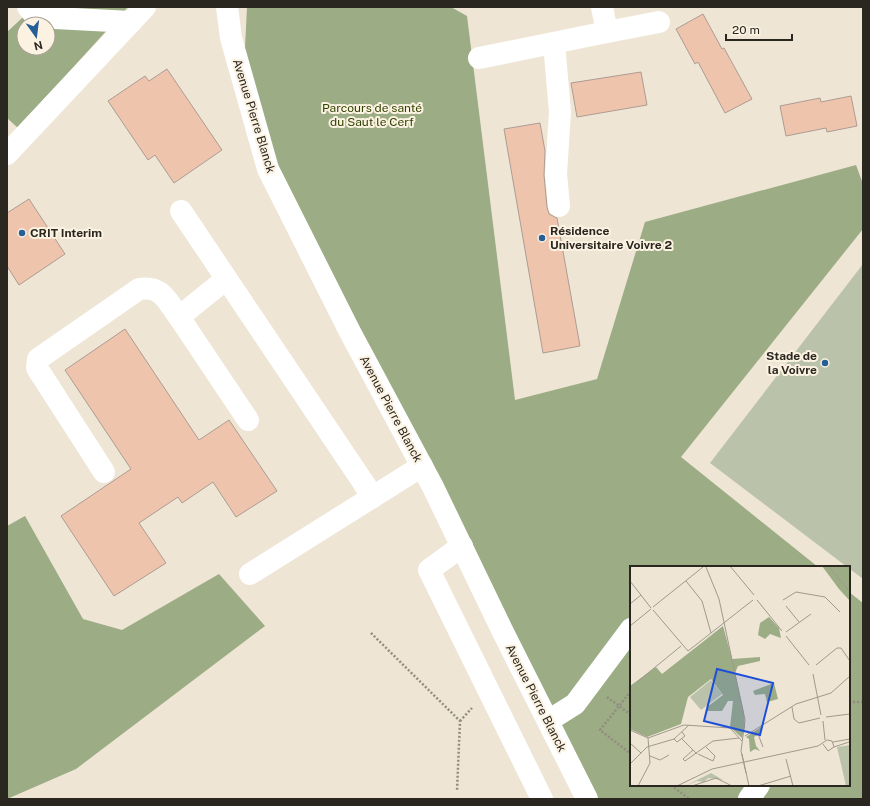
<svg xmlns="http://www.w3.org/2000/svg" width="870" height="806" font-family="'Public Sans',sans-serif">
<style>
.green{fill:#bac3aa}
.forest{fill:#9cac84;fill-rule:evenodd}
.building{fill:#efc4ac;stroke:#ac9c93}
.lines{fill:none;stroke-linecap:round;stroke-linejoin:round}
.path{stroke:#928c80;stroke-width:2.5;stroke-dasharray:2 2;stroke-linecap:butt}
.minor{stroke:#fff;stroke-width:22}
.poi-dot{fill:#265e96;stroke:#fcf2e2;stroke-width:1.5}
.labels{text-anchor:middle;stroke-width:4;stroke-linejoin:round;paint-order:stroke}
.park-label{font-size:12px;fill:#304100;stroke:#fcf2e2}
.street-label{font-size:12px;fill:#2a2721;stroke:#fcf2e2}
.poi-label{font-size:12px;font-weight:bold;fill:#2a2721;stroke:#fcf2e2;text-anchor:start}
.inset-road{fill:none;stroke:#a0998d;stroke-width:1}
.view{fill:#1d4ed8;fill-opacity:0.15;stroke:#1d4ed8;stroke-width:2}
.inset-edge{fill:none;stroke:#2a2721;stroke-width:2}
</style>
<rect width="100%" height="100%" fill="#eee5d5"/>
<polygon class="green" points="863,264 863,579 710,463"/>
<g class="forest">
<path d="M 34,7 L 128,7 L 18,128 L 7,118 L 7,32 ZM 24,24 L 48,24 L 48,48 L 24,48 Z"/>
<polygon points="247,7 451,7 467,16 515,400 597,379 645,222 856,165 863,184 863,229 681,457 818,567 631,567 631,785 849,785 849,592 863,603 863,799 590,799 309,263 244,68"/>
<polygon points="25,516 83,619 122,630 219,574 265,626 76,769 7,799 7,526"/>
</g>
<g class="building">
<polygon points="703,14 722,49 724,48 752,99 725,113 698,62 695,64 676,29"/>
<polygon points="167,69 222,150 174,183 155,155 148,160 108,101 145,76 149,81"/>
<polygon points="641,72 647,105 577,117 571,83"/>
<polygon points="851,96 857,126 827,132 826,128 786,136 780,106 820,98 821,102"/>
<polygon points="540,123 545,151 544,175 547,207 549,214 557,218 580,346 543,353 504,129"/>
<polygon points="29,199 65,254 19,285 7,266 7,213"/>
<polygon points="125,329 199,440 229,420 277,491 236,517 213,482 182,503 178,497 139,523 166,563 114,596 61,516 131,469 65,370"/>
</g>
<g class="lines">
<g class="path">
<polyline points="371,633 460,721 457,791"/>
<polyline points="631,691 600,730 631,754"/>
<polyline points="607,697 631,715"/>
<polyline points="849,702 863,702"/>
<polyline points="460,721 472,708"/>
<polyline points="671,785 689,799"/>
</g>
<g class="minor">
<polyline points="28,7 36,17 131,22"/>
<polyline points="227,7 231,38 268,169 350,332 433,487 502,630 587,799"/>
<polyline points="607,32 659,22"/>
<polyline points="554,43 560,112 556,174 559,206"/>
<polyline points="479,58 607,32 602,7"/>
<polyline points="7,154 145,7"/>
<polyline points="181,211 373,497"/>
<polyline points="226,279 179,317 248,420"/>
<path d="M 104,472 L 37,368 L 38,359 L 139,289 C 162,285 167,301 179,317"/>
<polyline points="462,546 429,570 542,799"/>
<polyline points="250,574 422,466"/>
<polyline points="548,721 575,704 631,629"/>
<polyline points="749,799 759,785"/>
</g>
</g>
<g class="poi-dot">
<circle cx="22" cy="233" r="4"/>
<circle cx="542" cy="238" r="4"/>
<circle cx="825" cy="363" r="4"/>
</g>
<g class="labels">
<g class="park-label">
<text x="372" y="112">Parcours de santé<tspan x="372" dy="14">du Saut le Cerf</tspan></text>
</g>
<g class="street-label">
<text transform="translate(254 116) rotate(73)" y="4">Avenue Pierre Blanck</text>
<text transform="translate(391 409) rotate(62)" y="4">Avenue Pierre Blanck</text>
<text transform="translate(536 698) rotate(63)" y="4">Avenue Pierre Blanck</text>
</g>
<g class="poi-label">
<text x="550" y="235">Résidence<tspan x="550" dy="14">Universitaire Voivre 2</tspan></text>
<text x="30" y="237">CRIT Interim</text>
<text x="817" y="360" text-anchor="end">Stade de<tspan x="817" dy="14">la Voivre</tspan></text>
</g>
</g>
<g transform="translate(630 566)">
<rect width="220" height="220" fill="#eee5d5"/>
<path d="M 81,114 L 92,128 L 71,144 L 60,131 ZM 220,179 L 220,220 L 216,220 L 207,181 ZM 81,207 L 93,214 L 78,212 L 74,216 L 67,215 L 55,220 Z" fill="#bac3aa"/>
<path d="M 192,0 L 220,0 L 220,35 L 209,23 ZM 139,51 L 149,62 L 151,72 L 140,68 L 135,73 L 128,69 L 130,57 ZM 93,60 L 102,93 L 130,91 L 130,95 L 108,100 L 105,107 L 114,147 L 115,161 L 112,172 L 100,161 L 103,135 L 98,135 L 92,145 L 77,145 L 77,141 L 93,129 L 81,113 L 58,131 L 51,158 L 17,171 L 0,163 L 0,120 L 26,101 L 32,108 ZM 144,117 L 148,133 L 137,136 L 135,128 L 125,129 L 123,125 ZM 131,161 L 131,167 L 124,171 L 126,180 L 130,185 L 125,183 L 120,186 L 119,173 L 116,171 Z" fill="#9cac84"/>
<path class="inset-road" d="M 100,0 L 124,29M 198,0 L 220,26M 76,1 L 89,33 L 115,154 L 111,185 L 116,207M 0,15 L 21,42M 56,15 L 72,35 L 81,67M 127,34 L 152,65M 153,34 L 166,26 L 195,31 L 210,46M 0,38 L 11,29M 156,40 L 169,56M 23,41 L 73,1M 23,44 L 58,85 L 123,34M 0,60 L 21,43M 156,66 L 181,48M 156,70 L 179,99M 186,99 L 207,82 L 211,82 L 220,95M 183,108 L 191,149M 7,116 L 51,80M 162,141 L 164,153 L 169,157 L 190,152M 196,151 L 220,148M 193,155 L 195,174M 0,164 L 18,172M 52,166 L 55,170 L 47,176 L 44,173 L 59,159M 122,166 L 128,168 L 133,181M 115,170 L 166,138 L 201,127 L 220,110M 18,172 L 54,159 L 100,162 L 112,175M 52,173 L 67,188M 203,176 L 220,173M 0,177 L 11,187M 204,181 L 219,176M 63,184 L 53,193 L 55,195 L 83,175 L 109,172M 68,188 L 83,195 L 85,190 L 76,181M 112,188 L 119,220M 20,190 L 30,194 L 39,189M 156,193 L 163,220M 0,198 L 17,181 L 44,173M 8,220 L 20,197 L 18,172M 47,220 L 82,203 L 188,180 L 197,174 L 202,175 L 204,181 L 198,185 L 193,178M 62,220 L 86,212 L 102,220M 128,220 L 161,210"/>
<path class="view" d="M 87,103 L 143,117 L 130,169 L 74,155 Z"/>
<rect width="220" height="220" class="inset-edge"/>
</g>
<rect width="870" height="806" fill="none" stroke="#2a2721" stroke-width="16"/>
<g transform="translate(36 36) rotate(166)"><circle r="19" fill="#fcf2e2" stroke="#a8a195"/>
<path d="M0-3L7 15L0 10L-7 15Z" fill="#265e96"/>
<text y="-6" font-size="11" font-weight="bold" text-anchor="middle" fill="#2a2721">N</text>
</g>
<path d="M726 34v6h66v-6" fill="none" stroke="#2a2721" stroke-width="2"/>
<text x="732" y="34" font-size="12" fill="#2a2721" stroke="#fcf2e2" stroke-width="3" paint-order="stroke">20 m</text>
</svg>
